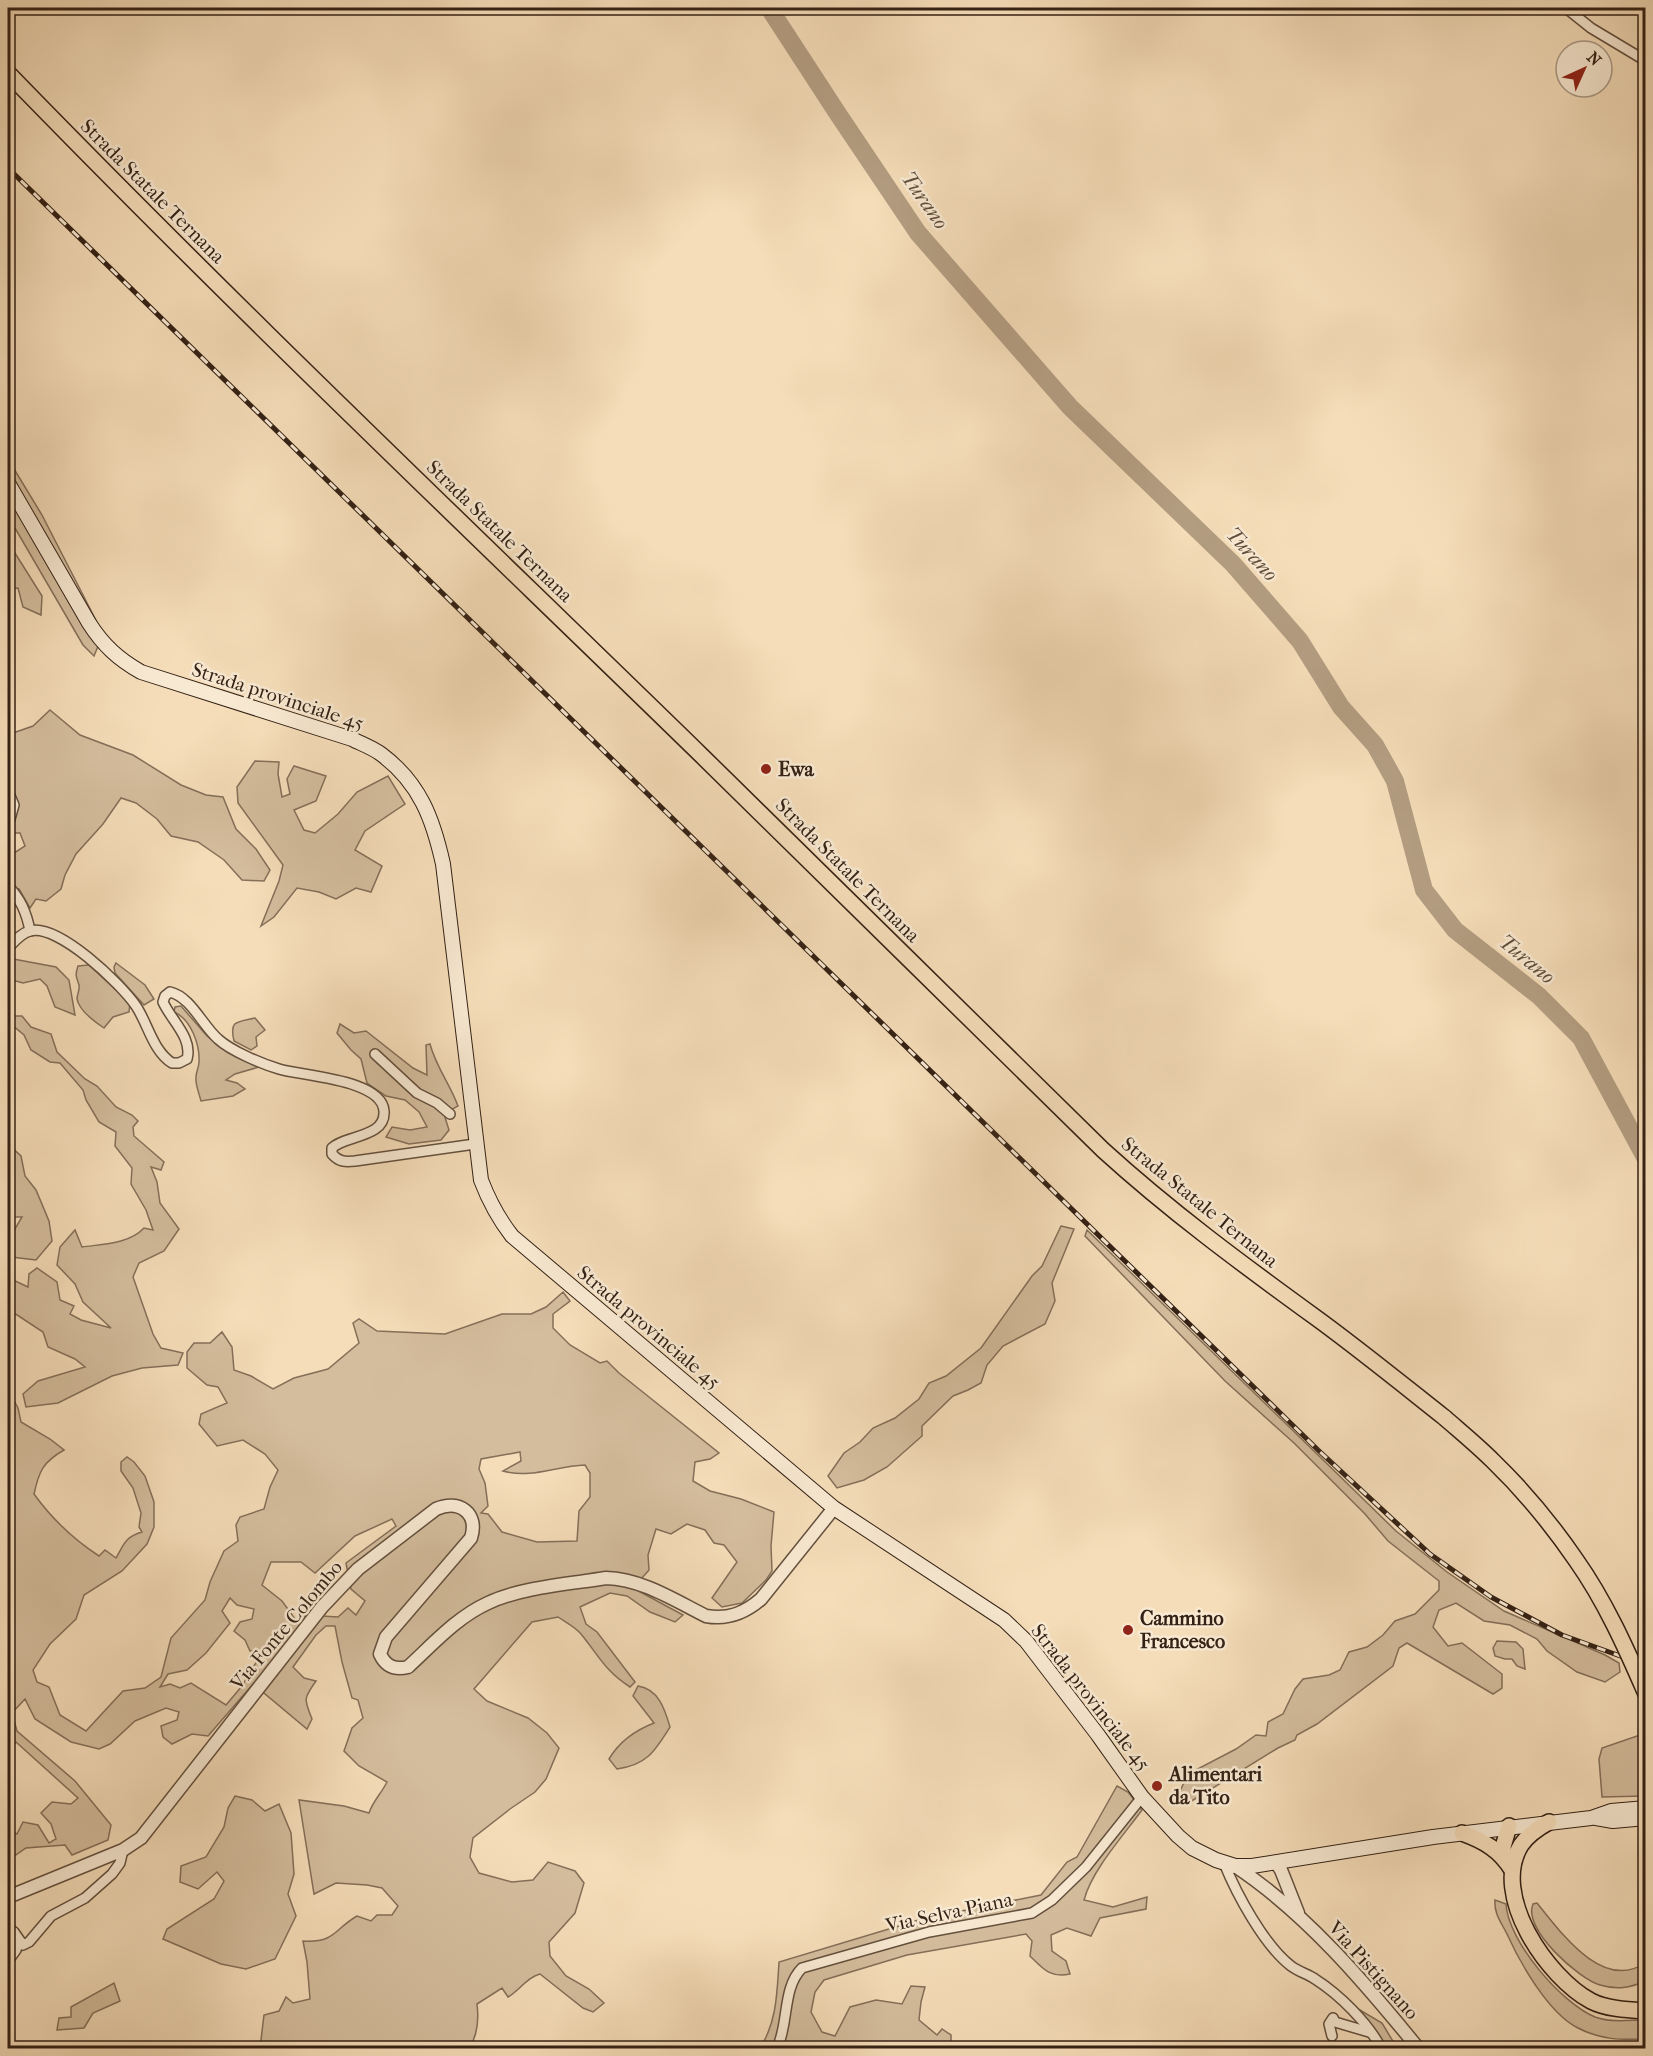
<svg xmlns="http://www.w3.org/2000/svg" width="1653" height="2056" font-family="'IM FELL French Canon',serif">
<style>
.green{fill:#d4bd9d;stroke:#846f59;stroke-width:1.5;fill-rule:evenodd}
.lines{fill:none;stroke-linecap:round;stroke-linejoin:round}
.river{stroke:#b39d81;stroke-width:18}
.minor-casing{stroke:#64503e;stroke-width:12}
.tertiary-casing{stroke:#64503e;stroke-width:15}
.secondary-casing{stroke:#342115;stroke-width:16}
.trunk-casing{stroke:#342115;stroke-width:18}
.minor{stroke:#f8e9d2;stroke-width:9}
.tertiary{stroke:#f8e9d2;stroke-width:12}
.secondary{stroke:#f8e9d2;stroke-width:14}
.trunk{stroke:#f5ddb9;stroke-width:15}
.rail-casing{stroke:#342115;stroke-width:5}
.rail{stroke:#f8e9d2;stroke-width:3;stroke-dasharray:9;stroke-linecap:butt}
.trunk-bridge-casing{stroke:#342115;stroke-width:18;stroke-linecap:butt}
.trunk-bridge{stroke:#f5ddb9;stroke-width:15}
.poi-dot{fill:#8f2418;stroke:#f8e9d2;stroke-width:2}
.labels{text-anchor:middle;stroke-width:5;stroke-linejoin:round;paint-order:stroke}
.street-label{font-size:20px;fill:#342115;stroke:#f8e9d2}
.poi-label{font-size:20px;font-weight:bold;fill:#342115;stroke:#f8e9d2;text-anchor:start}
.water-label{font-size:21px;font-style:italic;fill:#604c3b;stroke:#f8e9d2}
</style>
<rect width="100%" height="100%" fill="#f5ddb9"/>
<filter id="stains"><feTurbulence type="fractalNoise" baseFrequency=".00333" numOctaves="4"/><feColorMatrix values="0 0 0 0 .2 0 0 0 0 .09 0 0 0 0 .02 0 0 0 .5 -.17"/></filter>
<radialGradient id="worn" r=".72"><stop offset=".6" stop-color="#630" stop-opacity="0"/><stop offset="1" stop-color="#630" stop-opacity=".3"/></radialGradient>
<g class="green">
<polygon points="8,459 42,515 103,634 94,656 83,645 8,516"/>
<polygon points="8,542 42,596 41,615 23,607 18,588 8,589 8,677"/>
<polygon points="50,710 80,735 133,755 181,785 206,795 223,797 236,829 256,849 270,870 264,881 242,880 224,860 198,842 171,836 157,819 136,803 121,798 103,824 76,854 65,875 61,889 46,901 36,899 30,908 19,889 8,887 8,857 25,846 20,833 8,833 8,721 13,733 33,726"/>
<polygon points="255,761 279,762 278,774 282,797 290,794 287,779 294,766 326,776 316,801 294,810 304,830 315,833 338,814 357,792 388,776 405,804 365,831 355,850 382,866 371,892 356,888 336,899 319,892 297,888 274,917 261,926 279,881 283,865 238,803 237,787"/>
<polygon points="8,958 56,967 69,980 75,1015 55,1007 47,986 40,979 23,983 8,979"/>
<polygon points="116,963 145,985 154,999 144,1005 115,973 114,967"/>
<path d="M 89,965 L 130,1003 L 129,1012 L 113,1017 L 104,1028 C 95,1022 79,1011 77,999 C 77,994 80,990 79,985 C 76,976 75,975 78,966 Z"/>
<path d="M 181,1006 L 207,1036 L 217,1044 L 259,1067 L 235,1074 L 226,1080 L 237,1083 L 245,1089 L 233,1096 L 201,1101 C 199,1093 195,1084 196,1077 C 196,1072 199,1067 199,1062 C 200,1045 191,1019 174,1012 L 175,1007 Z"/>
<path d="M 15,1016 L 22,1016 L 31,1027 L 51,1034 L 57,1052 L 85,1079 L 97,1086 L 116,1107 L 132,1115 L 138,1121 L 133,1127 L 134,1136 L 164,1162 L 161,1170 L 151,1167 L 157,1182 L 160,1203 L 179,1229 L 164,1251 L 139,1263 L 133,1277 L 153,1334 L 161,1348 L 183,1353 L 178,1365 L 142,1368 L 112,1376 L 58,1403 L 26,1407 L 23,1394 L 38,1381 L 85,1367 L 75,1359 L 48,1347 L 43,1332 L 8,1309 L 8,1264 L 13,1280 L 28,1287 L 29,1274 L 37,1268 L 57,1282 L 60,1300 L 74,1306 L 70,1314 L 81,1320 L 111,1328 L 83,1302 L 75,1284 L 57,1265 L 60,1247 L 75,1230 L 82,1247 C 103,1244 129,1244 144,1228 L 153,1230 L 146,1210 L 131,1184 L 132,1168 L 115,1146 L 116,1132 L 99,1122 L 86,1100 L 83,1090 L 60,1063 L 50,1062 L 31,1050 L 24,1035 L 11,1024 Z"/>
<path d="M 255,1018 L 265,1030 L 256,1037 L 257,1046 L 251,1050 L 234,1041 C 229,1020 237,1022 255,1018 Z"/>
<path d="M 340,1024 L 354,1033 L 366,1031 L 413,1068 L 427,1075 L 426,1045 L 430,1044 C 436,1067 450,1084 458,1106 L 444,1114 L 449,1130 L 441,1140 L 409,1144 L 386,1137 L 392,1127 L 410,1130 L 427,1127 L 419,1112 L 405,1100 L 386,1096 L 367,1083 L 361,1059 L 351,1050 L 337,1033 Z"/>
<polygon points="8,1144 21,1156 25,1176 36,1190 49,1221 52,1241 36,1260 11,1257 8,1250 8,1229 15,1229 22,1217 8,1217"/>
<polygon points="1061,1226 1074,1229 1052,1283 1055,1301 1045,1324 1003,1346 987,1365 981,1383 968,1390 953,1396 922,1426 922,1436 887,1467 864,1480 837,1488 828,1476 844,1453 860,1442 873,1428 895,1418 919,1399 929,1383 946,1376 981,1348 1032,1276 1042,1266"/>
<polygon points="1087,1230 1396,1531 1447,1572 1504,1611 1605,1655 1619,1663 1620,1672 1605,1682 1577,1672 1547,1651 1537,1639 1510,1625 1484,1621 1456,1603 1439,1610 1433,1627 1448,1646 1462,1643 1502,1674 1502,1688 1493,1694 1407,1643 1399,1648 1393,1666 1317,1724 1297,1735 1295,1740 1278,1748 1190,1802 1173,1802 1171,1798 1180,1791 1188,1774 1236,1749 1256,1735 1266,1736 1268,1722 1283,1714 1295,1689 1303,1679 1329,1675 1340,1670 1349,1652 1367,1647 1383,1635 1395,1621 1415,1614 1439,1590 1439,1581 1388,1541 1365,1514 1294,1443 1225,1381 1085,1236"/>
<path d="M 563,1292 L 570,1301 L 553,1314 L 553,1328 L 570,1345 L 600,1363 L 607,1361 L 619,1373 L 719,1453 L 710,1459 L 695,1462 L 693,1481 L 710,1491 L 741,1499 L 774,1512 L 771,1546 L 772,1571 L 766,1580 L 742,1603 L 722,1607 L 712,1598 L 737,1562 L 724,1545 L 714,1543 L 705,1530 L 687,1524 L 671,1534 L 656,1529 L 648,1555 L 649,1570 L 633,1588 L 683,1615 L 675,1622 L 650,1612 L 627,1596 L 610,1593 L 580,1607 L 586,1624 L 597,1632 L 635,1682 L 630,1687 C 605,1671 599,1656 581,1634 C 575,1627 565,1622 558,1617 L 532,1622 L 474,1689 L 487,1701 L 528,1718 L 547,1733 L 559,1748 L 546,1779 L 535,1792 L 510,1809 L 473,1838 L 470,1857 L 479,1873 L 512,1882 L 533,1880 L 548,1862 L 575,1871 L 584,1883 L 575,1913 L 549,1942 L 550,1956 L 566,1976 L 589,1989 L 604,2003 L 593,2012 L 583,2008 L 540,1974 C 527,1977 519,1991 508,1997 L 502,1988 L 477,2004 C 479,2020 478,2035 469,2048 L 344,2048 L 339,2043 L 315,2048 L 260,2048 L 264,2015 L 279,2011 L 286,1997 L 293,2003 L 310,1999 L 307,1962 L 303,1941 C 335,1943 333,1930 357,1916 L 371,1921 L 377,1915 L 392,1915 L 398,1906 L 382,1888 L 367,1885 L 336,1883 L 314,1894 L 299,1800 L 344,1806 L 369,1813 C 373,1801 381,1794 387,1782 L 359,1766 L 344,1751 L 352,1728 L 363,1718 L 358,1700 L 352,1698 L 342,1662 L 335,1626 L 326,1626 L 316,1635 L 293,1667 L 304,1678 L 316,1681 C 303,1699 304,1699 312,1719 L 307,1729 L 253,1684 L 208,1736 L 192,1734 L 172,1744 L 163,1737 L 161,1726 L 177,1720 L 179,1712 L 166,1708 L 135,1721 L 110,1744 L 99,1749 L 71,1742 L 35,1719 L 25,1699 L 12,1713 L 17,1731 L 75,1781 L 111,1825 L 108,1840 L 72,1855 L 65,1845 L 26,1848 L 10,1859 L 8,1857 L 8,1809 L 11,1831 L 17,1834 L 23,1822 L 38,1825 L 49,1843 L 56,1839 L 51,1824 L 41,1813 L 52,1802 L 71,1804 L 78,1798 L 16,1742 L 8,1752 L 8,1396 L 12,1397 L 18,1408 L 21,1422 L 50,1439 L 64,1450 C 43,1462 39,1471 34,1494 C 52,1519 73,1539 99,1556 L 105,1550 L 116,1558 C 124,1544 125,1537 142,1532 L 139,1527 L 141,1513 L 133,1488 L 121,1471 L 121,1462 L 127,1457 L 134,1462 L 145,1476 L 154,1502 L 154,1527 L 147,1544 L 122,1571 L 84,1595 L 76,1619 L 50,1644 L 33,1670 L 37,1682 L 49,1687 L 60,1715 L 86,1731 L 123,1691 L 145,1688 L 161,1677 L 171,1638 L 205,1600 L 210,1582 L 224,1551 L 238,1541 L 236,1525 L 240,1517 L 264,1509 L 270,1487 L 278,1470 L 265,1454 L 243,1440 L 217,1446 L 199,1424 L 201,1414 L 227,1403 L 218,1387 L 207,1385 L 187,1368 L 187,1352 L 194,1343 L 210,1343 L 222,1332 L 232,1347 L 234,1370 L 251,1376 L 273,1389 L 294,1378 L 328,1369 L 359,1343 L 353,1323 L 359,1319 L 377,1331 L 445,1334 L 502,1314 L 531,1314 L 546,1307 ZM 520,1452 L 521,1461 L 503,1471 C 532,1479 555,1466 585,1465 L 590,1473 L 590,1497 L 579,1511 L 577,1541 L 537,1542 L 502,1532 L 488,1514 L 481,1513 L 488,1506 L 485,1483 L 479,1469 L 481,1459 ZM 392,1519 L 396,1526 L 346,1563 L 351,1589 L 365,1601 L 356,1615 L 348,1608 L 338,1617 L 322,1616 L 309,1611 L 298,1623 L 282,1601 L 262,1585 L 271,1562 L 301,1562 L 315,1573 L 355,1536 ZM 230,1598 L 237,1605 L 254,1609 L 252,1619 L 240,1622 L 234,1631 L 245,1640 L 250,1651 L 263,1651 L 242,1686 L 226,1705 L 191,1683 L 180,1688 L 170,1684 L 160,1687 L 168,1674 L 187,1670 L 206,1653 L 230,1623 L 222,1611 Z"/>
<polygon points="1497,1641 1516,1642 1523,1649 1525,1669 1517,1666 1512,1659 1505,1659 1495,1656 1493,1648"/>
<path d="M 638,1686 C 659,1689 665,1710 670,1727 C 655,1751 647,1765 617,1769 L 609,1759 C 619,1742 636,1730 654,1723 L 633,1696 Z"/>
<polygon points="1640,1735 1645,1735 1645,1796 1602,1797 1599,1759 1602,1748"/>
<path d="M 1117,1786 L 1128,1792 L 1142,1810 C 1123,1836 1092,1870 1084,1900 L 1113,1907 L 1147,1897 L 1146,1909 L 1100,1918 L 1091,1936 L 1067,1928 L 1051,1935 L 1052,1951 L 1066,1961 L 1070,1974 C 1050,1978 1043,1969 1030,1956 L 1032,1941 L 1026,1934 L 907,1955 L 824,1980 L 815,1992 L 811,2012 L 822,2032 L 835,2036 L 850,2007 L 876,2000 L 902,2004 L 911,1986 L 925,1987 L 921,2002 L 919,2020 L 937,2035 L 942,2029 L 951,2035 L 951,2048 L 809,2048 L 807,2043 L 804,2048 L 760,2048 C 777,2022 777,1992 779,1962 L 922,1919 L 1041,1895 L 1067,1862 L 1077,1857 Z"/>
<polygon points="235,1796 252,1800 265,1811 279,1804 291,1833 294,1874 288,1894 296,1916 275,1959 246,1969 221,1964 163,1939 167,1929 214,1899 224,1881 217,1872 198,1889 180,1882 181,1866 206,1857 224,1827 228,1808"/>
<path d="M 1495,1900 L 1506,1904 C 1508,1941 1561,2003 1595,2017 C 1611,2023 1629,2020 1645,2020 L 1645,2039 C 1621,2040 1601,2040 1578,2028 C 1549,2014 1520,1963 1507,1934 C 1501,1922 1494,1914 1495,1900 Z"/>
<path d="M 1537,1903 C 1560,1931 1602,1992 1645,1963 L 1645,1981 C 1630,1988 1617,1990 1600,1985 C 1579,1979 1522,1929 1533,1904 Z"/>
<polygon points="114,1983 120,2001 93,2013 84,2028 57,2030 59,2018 71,2017 71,2007"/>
<polygon points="1353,2006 1382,2023 1397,2048 1385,2048"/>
</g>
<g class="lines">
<polyline class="river" points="769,8 838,114 918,233 1070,407 1233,564 1300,641 1341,707 1375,745 1395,781 1424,890 1455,930 1539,996 1581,1038 1646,1159"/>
<defs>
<g id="minor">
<polyline points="1566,8 1591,28 1646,61"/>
<polyline points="8,791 14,805 10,819 8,819"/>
<path d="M 8,886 C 20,898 27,914 30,931"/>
<path d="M 8,948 C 14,942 21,933 30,931 C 58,923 121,984 136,1006 C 148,1024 153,1051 172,1063 L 179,1063 L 187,1059 C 193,1038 171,1020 163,1002 L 165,996 L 170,992 C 191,997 202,1025 218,1039 C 231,1051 262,1064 279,1069 C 301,1076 382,1079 384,1111 C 386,1138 345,1135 332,1148 L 332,1154 C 339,1162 345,1162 355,1161 L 475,1144"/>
<polyline points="375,1054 417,1093 437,1103 450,1114"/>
<path d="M 1224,1863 C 1237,1895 1264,1945 1291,1966 C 1299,1972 1308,1974 1315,1979 C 1340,1995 1368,2023 1381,2048"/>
<polyline points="8,1927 14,1932 23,1945 29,1942 51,1916 85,1898 112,1874 120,1863 123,1850"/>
<polyline points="8,1961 16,1950 19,1941"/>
<polyline points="1332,2036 1329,2024 1333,2018 1335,2022 1369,2032"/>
<path d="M 777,2048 C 789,2024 782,1988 802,1968 L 929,1932 L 1032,1913 L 1052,1900 L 1086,1867 L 1142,1797"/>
</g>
<g id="tertiary">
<polyline points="1276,1863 1281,1870 1298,1913"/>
<path d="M 1235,1866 C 1306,1913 1365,1983 1418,2048"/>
<path d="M 8,1897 L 123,1850 L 141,1838 L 322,1607 L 358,1569 L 436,1509 C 459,1499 479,1513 471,1538 L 386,1637 L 380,1654 C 386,1667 395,1670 408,1667 C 433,1644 457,1617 488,1603 C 522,1587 569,1584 606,1578 C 642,1579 674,1600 706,1616 C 728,1620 745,1613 761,1599 L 834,1508"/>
</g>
<g id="secondary">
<path d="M 8,483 L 89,623 C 103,645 118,659 141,672 L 352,739 C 362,744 373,748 381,754 C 420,783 433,819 443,864 L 481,1180 C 489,1201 498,1218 512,1236 L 834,1508 L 1004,1620 L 1026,1641 L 1098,1735 L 1142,1797 L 1178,1836 L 1192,1848 L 1216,1860 L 1235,1866 L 1252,1866 L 1433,1837 L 1591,1818 L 1611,1811 L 1646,1808"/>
<polyline points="1596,1818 1613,1821 1646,1818"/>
</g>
<g id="trunk">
<path d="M 8,73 C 234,306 469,529 701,755 C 836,886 968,1019 1103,1150 C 1170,1211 1242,1264 1315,1317 C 1359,1349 1402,1384 1445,1418"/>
<path d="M 1549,1822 C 1538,1828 1528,1835 1521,1845 C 1490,1895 1547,1977 1591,2001 C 1606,2009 1629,2010 1646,2011"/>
<path d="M 1462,1833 C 1484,1841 1500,1850 1512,1870"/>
<polyline points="1504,1857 1503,1847 1509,1826"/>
</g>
</defs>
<use href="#minor" class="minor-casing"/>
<use href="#tertiary" class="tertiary-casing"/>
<use href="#secondary" class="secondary-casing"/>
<use href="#trunk" class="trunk-casing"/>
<use href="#minor" class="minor"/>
<use href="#tertiary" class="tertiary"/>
<use href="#secondary" class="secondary"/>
<use href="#trunk" class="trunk"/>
<defs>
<polyline id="rail" points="8,168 1318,1450 1430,1554 1491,1597 1562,1635 1623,1657 1646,1663"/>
</defs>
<use href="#rail" class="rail-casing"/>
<use href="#rail" class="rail"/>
<defs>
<path id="trunk-bridge" d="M 1445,1418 C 1461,1432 1478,1446 1493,1461 C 1523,1490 1552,1525 1576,1560 C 1605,1601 1626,1648 1646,1694"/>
</defs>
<use href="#trunk-bridge" class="trunk-bridge-casing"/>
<use href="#trunk-bridge" class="trunk-bridge"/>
</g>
<g class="poi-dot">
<circle cx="766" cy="769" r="6"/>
<circle cx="1128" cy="1630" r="6"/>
<circle cx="1157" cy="1786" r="6"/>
</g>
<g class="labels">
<g class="street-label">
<text transform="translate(153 191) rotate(45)" y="7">Strada Statale Ternana</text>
<text transform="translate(500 531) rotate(44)" y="7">Strada Statale Ternana</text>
<text transform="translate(278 696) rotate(18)" y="7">Strada provinciale 45</text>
<text transform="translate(848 870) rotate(45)" y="7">Strada Statale Ternana</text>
<text transform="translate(1200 1202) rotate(39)" y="7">Strada Statale Ternana</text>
<text transform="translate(649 1327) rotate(40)" y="7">Strada provinciale 45</text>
<text transform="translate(286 1625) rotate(-50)" y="7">Via Fonte Colombo</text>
<text transform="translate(1091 1697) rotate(52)" y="7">Strada provinciale 45</text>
<text transform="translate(949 1912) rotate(-12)" y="7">Via Selva Piana</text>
<text transform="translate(1374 1970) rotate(48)" y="7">Via Pistignano</text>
</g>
<g class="poi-label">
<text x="778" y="776">Ewa</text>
<text x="1140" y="1625">Cammino<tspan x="1140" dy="23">Francesco</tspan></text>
<text x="1169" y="1781">Alimentari<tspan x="1169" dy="23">da Tito</tspan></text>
</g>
<g class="water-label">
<text transform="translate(925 200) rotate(55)" y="7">Turano</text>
<text transform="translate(1252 554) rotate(47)" y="7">Turano</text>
<text transform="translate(1527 959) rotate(39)" y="7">Turano</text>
</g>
</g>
<rect width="1653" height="2056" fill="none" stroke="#f5ddb9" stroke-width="30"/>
<rect x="9" y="9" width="1635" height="2038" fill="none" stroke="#342115" stroke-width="3"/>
<rect x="15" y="15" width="1623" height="2026" fill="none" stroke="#342115" stroke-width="1.5"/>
<g transform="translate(1584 69) rotate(45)"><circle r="28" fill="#f8e9d2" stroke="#aa9986" stroke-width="1.5"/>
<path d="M0-4.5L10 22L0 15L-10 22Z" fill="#8f2418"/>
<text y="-9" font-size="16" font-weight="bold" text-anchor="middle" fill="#342115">N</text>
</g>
<rect width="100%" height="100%" filter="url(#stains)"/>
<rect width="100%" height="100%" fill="url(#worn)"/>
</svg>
